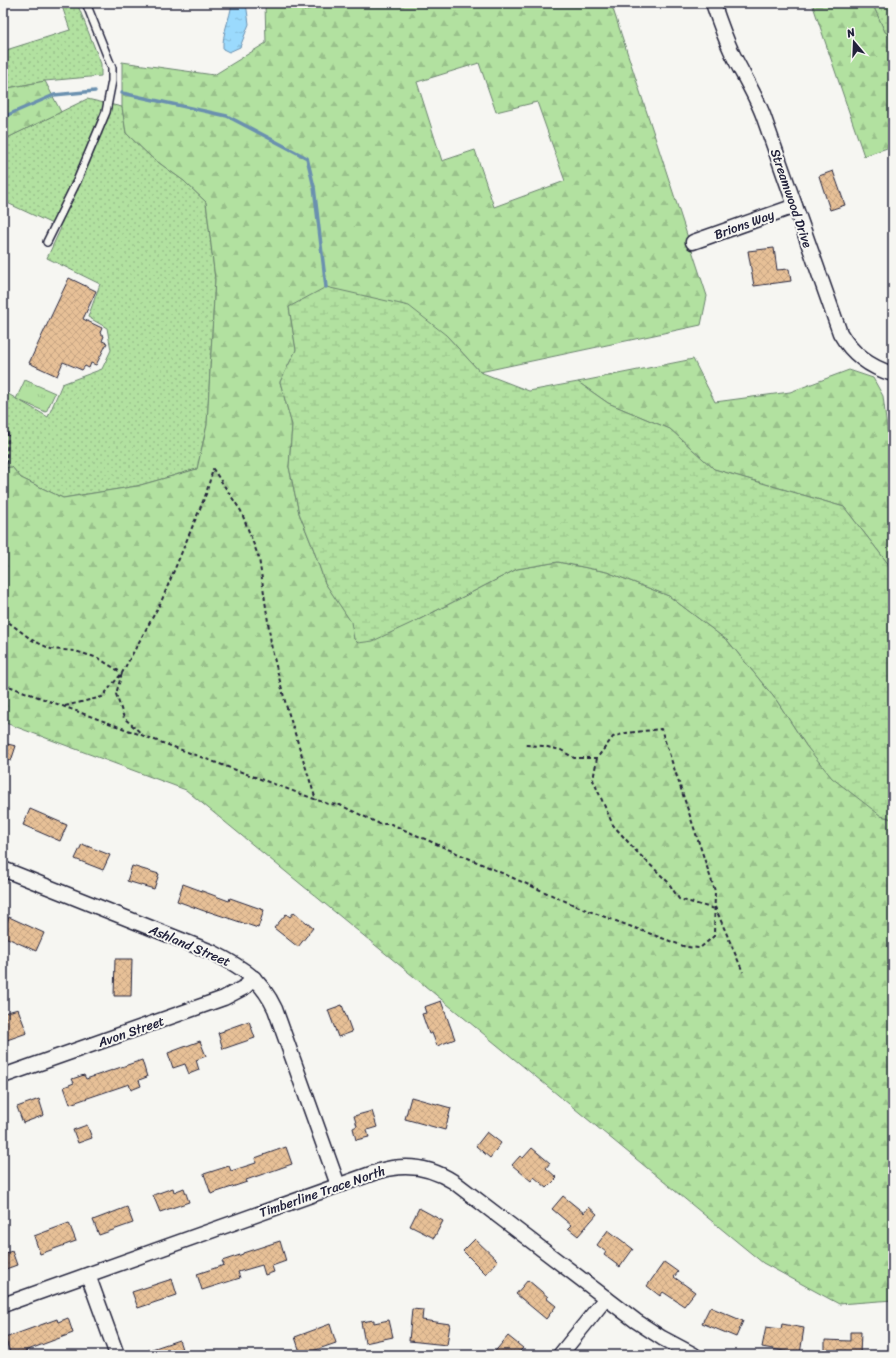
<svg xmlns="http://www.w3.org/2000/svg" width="896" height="1358" font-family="Sriracha,sans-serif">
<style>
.grass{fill:url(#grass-dots);stroke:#6a826e}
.forest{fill:url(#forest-firs);stroke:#6a826e;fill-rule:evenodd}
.wetland{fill:url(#wetland-marsh);stroke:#6a826e}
.park{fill:url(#park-tufts);stroke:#6a826e}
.water{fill:url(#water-ripples);stroke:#6b90af}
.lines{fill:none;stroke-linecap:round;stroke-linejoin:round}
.stream{stroke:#6b90af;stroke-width:3.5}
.building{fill:url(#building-cross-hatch);stroke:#22223b}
.lane-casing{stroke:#22223b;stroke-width:10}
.street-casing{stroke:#22223b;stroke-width:17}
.path{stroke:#22223b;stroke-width:2;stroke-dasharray:4 3;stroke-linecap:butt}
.lane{stroke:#f6f6f2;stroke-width:7}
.street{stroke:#f6f6f2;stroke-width:14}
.labels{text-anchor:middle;stroke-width:4;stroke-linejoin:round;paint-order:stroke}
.street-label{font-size:13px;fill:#22223b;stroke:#f6f6f2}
</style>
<defs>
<pattern id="grass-dots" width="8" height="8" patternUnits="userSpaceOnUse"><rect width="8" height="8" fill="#b2e1a0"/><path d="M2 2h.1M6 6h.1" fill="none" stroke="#99c18b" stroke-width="1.8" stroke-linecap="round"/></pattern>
<pattern id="forest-firs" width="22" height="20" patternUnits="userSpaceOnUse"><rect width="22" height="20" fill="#b2e1a0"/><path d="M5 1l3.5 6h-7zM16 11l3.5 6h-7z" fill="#99c18b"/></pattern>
<pattern id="wetland-marsh" width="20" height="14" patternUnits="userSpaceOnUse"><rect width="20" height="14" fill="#b2e1a0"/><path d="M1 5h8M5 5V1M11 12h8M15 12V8" fill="none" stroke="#99c18b"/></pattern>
<pattern id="park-tufts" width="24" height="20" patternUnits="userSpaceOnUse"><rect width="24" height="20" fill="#b2e1a0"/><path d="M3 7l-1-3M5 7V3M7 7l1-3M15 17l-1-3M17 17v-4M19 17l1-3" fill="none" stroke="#99c18b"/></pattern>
<pattern id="water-ripples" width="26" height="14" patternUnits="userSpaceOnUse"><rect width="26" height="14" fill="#9bdafd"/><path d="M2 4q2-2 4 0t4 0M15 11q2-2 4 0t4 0" fill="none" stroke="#85bbda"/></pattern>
<pattern id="building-cross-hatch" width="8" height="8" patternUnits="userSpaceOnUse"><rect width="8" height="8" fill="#e7c097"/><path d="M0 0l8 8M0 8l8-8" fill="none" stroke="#c6a583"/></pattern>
</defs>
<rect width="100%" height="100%" fill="#f6f6f2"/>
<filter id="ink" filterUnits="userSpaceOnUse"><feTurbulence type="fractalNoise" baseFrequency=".025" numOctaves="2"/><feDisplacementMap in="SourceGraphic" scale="8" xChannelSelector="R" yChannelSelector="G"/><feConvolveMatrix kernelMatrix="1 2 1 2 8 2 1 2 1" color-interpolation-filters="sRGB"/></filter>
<g filter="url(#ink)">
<g class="grass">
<polygon points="61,3 77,3 101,64 101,76 45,81 3,89 3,51 70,30"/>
<polygon points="872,3 893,3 893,37 885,32"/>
<polygon points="87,99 122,107 126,133 151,157 184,181 206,202 215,279 207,425 197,469 137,486 63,498 21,478 12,467 3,468 3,391 48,417 62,384 102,369 111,350 107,328 88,317 100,284 47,258 61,228 3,201 3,140"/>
</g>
<g class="forest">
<path d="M 265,3 L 302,3 L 304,11 L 326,3 L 611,3 L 707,296 L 701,325 L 480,372 L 446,335 L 289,307 L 296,350 L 280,382 L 292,425 L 289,467 L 299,513 L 313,548 L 325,583 L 352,622 L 354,639 L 420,619 L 517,569 L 558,562 L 607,572 L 669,596 L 728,641 L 777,701 L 807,747 L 881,816 L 893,819 L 893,1300 L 839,1304 L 763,1263 L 186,790 L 3,722 L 3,468 L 12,467 L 21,478 L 63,498 L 137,486 L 197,469 L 207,425 L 215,279 L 206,202 L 184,181 L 151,157 L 126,133 L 122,107 L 122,62 L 214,75 L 266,43 ZM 479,63 L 496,112 L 537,102 L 565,181 L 494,207 L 475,150 L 442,161 L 417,82 Z"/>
<polygon points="812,3 872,3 885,32 893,37 893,146 864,156"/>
<polygon points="45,81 61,112 3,140 3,89"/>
<polygon points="693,359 715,402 790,392 849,370 873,378 883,396 893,478 893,570 844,507 714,469 670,429 608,403 578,382"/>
</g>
<polygon class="wetland" points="326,287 409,306 446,335 480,372 529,391 578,382 608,403 670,429 714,469 844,507 893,570 893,819 881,816 832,778 807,747 777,701 728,641 669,596 607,572 558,562 517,569 420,619 373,641 358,643 354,639 351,622 325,583 313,548 299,513 289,467 292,425 280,382 296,350 289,307"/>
<polygon class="park" points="25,380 55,393 46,412 16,399"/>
<path class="water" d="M 232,3 L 246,3 L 249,24 L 240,47 L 229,52 L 223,49 C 222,33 230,19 232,3 Z"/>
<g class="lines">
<g class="stream">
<polyline points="122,93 227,116 307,158 314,187 326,287"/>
<polyline points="3,117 54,95 95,91"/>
</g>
</g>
<g class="building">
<polygon points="833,171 845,205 830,210 819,176"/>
<polygon points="774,248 777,270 789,269 791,281 754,286 748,251"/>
<polygon points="69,278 96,291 83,319 102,328 100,333 104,336 102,341 107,343 96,365 91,363 89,368 85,366 82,370 63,362 57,376 29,363"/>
<polygon points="3,743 16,746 11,761 3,758"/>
<polygon points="30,809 67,825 60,841 23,825"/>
<polygon points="82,844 110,855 103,870 75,859"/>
<polygon points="132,866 159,874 154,889 127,881"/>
<polygon points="183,884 229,901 230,898 264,910 258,928 207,911 207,912 177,901"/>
<polygon points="294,912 313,928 298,947 274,928 286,914 290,917"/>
<polygon points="9,917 44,933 36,951 3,936 3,930"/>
<polygon points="115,959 132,959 131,996 114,996"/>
<polygon points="441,1001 455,1039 437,1046 432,1033 429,1034 422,1014 426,1013 424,1007"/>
<polygon points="342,1005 352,1032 338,1037 328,1010"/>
<polygon points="18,1009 27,1033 7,1040 6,1037 3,1038 3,1019 6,1018 4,1013"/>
<polygon points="249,1021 255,1038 223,1049 218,1033 224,1031 224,1030"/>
<polygon points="200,1041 206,1056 196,1060 199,1070 189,1074 185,1064 173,1068 168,1053"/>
<polygon points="142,1060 147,1077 139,1080 141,1086 131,1090 129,1084 70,1104 64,1087 74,1083 72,1079 84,1075 86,1079"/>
<polygon points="411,1097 451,1108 445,1130 405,1119"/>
<polygon points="39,1099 44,1115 23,1123 17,1107"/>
<polygon points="372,1111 377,1127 367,1130 369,1137 356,1140 353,1128 357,1126 354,1116"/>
<polygon points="87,1125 92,1138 78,1143 73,1130"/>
<polygon points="487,1132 501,1143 490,1158 476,1146"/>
<polygon points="286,1147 292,1164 246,1180 247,1182 211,1194 204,1174 229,1166 231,1171 256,1163 255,1158"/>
<polygon points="532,1148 550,1163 546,1168 557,1178 547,1188 534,1177 531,1181 512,1165 520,1156 523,1158"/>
<polygon points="173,1188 174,1192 184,1188 189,1202 160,1212 153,1195"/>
<polygon points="563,1196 584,1213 589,1207 597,1214 578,1236 568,1228 571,1225 552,1209"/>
<polygon points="127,1207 133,1223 99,1235 93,1220"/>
<polygon points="419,1208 443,1221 434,1238 410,1226"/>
<polygon points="69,1223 76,1241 40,1254 34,1236"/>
<polygon points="608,1230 633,1249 620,1267 604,1255 606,1252 597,1245"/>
<polygon points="475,1239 498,1261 486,1274 463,1251"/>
<polygon points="280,1241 286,1261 272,1266 274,1272 265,1275 262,1265 238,1272 240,1278 202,1290 197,1274 224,1265 222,1261 243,1254 243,1253"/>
<polygon points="12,1251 17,1265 3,1270 3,1254"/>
<polygon points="664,1262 678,1272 674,1277 695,1292 684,1306 663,1292 660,1296 647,1286"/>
<polygon points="172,1279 177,1295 138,1308 132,1292"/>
<polygon points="528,1280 548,1297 546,1298 556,1306 546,1319 516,1294"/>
<polygon points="710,1307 743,1321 736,1337 702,1323"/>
<polygon points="412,1309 423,1310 422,1320 450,1324 447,1345 409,1341"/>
<polygon points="68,1318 73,1333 25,1351 26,1355 11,1355 5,1338 57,1319 58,1322"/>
<polygon points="374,1320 374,1323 389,1320 393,1337 365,1343 361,1322"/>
<polygon points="330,1324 336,1343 301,1355 295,1337"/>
<polygon points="782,1324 804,1328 800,1354 762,1347 766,1327 781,1329"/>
<polygon points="850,1332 861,1332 860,1355 825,1355 825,1340 850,1341"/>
<polygon points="508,1336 523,1348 516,1355 492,1355"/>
<polygon points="179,1340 184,1355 141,1355 140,1353"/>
</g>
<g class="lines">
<defs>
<polyline id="lane" points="47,242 77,181 106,112 112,81 112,68 86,3"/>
<g id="street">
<path d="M 713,3 C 719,21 725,38 733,55 C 743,75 755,94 763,115 L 840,333 C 852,354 869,367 893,374"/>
<polyline points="693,242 795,206"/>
<path d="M 3,869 L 214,953 C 243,968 261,979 275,1009 L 338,1185"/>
<polyline points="3,1076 224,998 245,987 254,978"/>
<polyline points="88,1275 117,1355"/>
<path d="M 3,1305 L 379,1171 C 406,1163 431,1167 454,1182 L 636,1321 L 662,1338 L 694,1355"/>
<polyline points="560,1355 606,1298"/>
</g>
</defs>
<use href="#lane" class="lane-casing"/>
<use href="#street" class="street-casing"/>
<g class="path">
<polyline points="3,419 8,435 6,473 3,501"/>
<polyline points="3,618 32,640 51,649 75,651 98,658 122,673 161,602 206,494 213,469 241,511 259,558 272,650 286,705 316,800"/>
<polyline points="3,684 328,804 340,805 380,824 391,824 581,908 686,947 700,948 714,936 715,891 661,729 626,733 613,737 597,758 574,758 561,750 543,746 525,745"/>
<polyline points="65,706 102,697 122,673 116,694 124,718 142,734"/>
<polyline points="597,758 593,780 613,825 637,852 668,882 679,899 715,909"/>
<polyline points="715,907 743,972"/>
</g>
<use href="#lane" class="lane"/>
<use href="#street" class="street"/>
</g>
</g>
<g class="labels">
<g class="street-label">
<text transform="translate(792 198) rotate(71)" y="5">Streamwood Drive</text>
<text transform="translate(744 224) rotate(-20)" y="5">Brions Way</text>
<text transform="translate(190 945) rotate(23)" y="5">Ashland Street</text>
<text transform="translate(131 1031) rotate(-19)" y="5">Avon Street</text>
<text transform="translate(322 1191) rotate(-19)" y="5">Timberline Trace North</text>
</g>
</g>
<rect width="896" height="1358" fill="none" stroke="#f6f6f2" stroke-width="16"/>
<rect x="8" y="8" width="880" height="1342" fill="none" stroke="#22223b" stroke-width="1.5" filter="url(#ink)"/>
<g transform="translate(854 42) rotate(341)" stroke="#f6f6f2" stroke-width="3" paint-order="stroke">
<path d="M0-3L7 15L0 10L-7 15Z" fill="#22223b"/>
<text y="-6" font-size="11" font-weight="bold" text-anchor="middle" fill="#22223b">N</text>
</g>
</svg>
